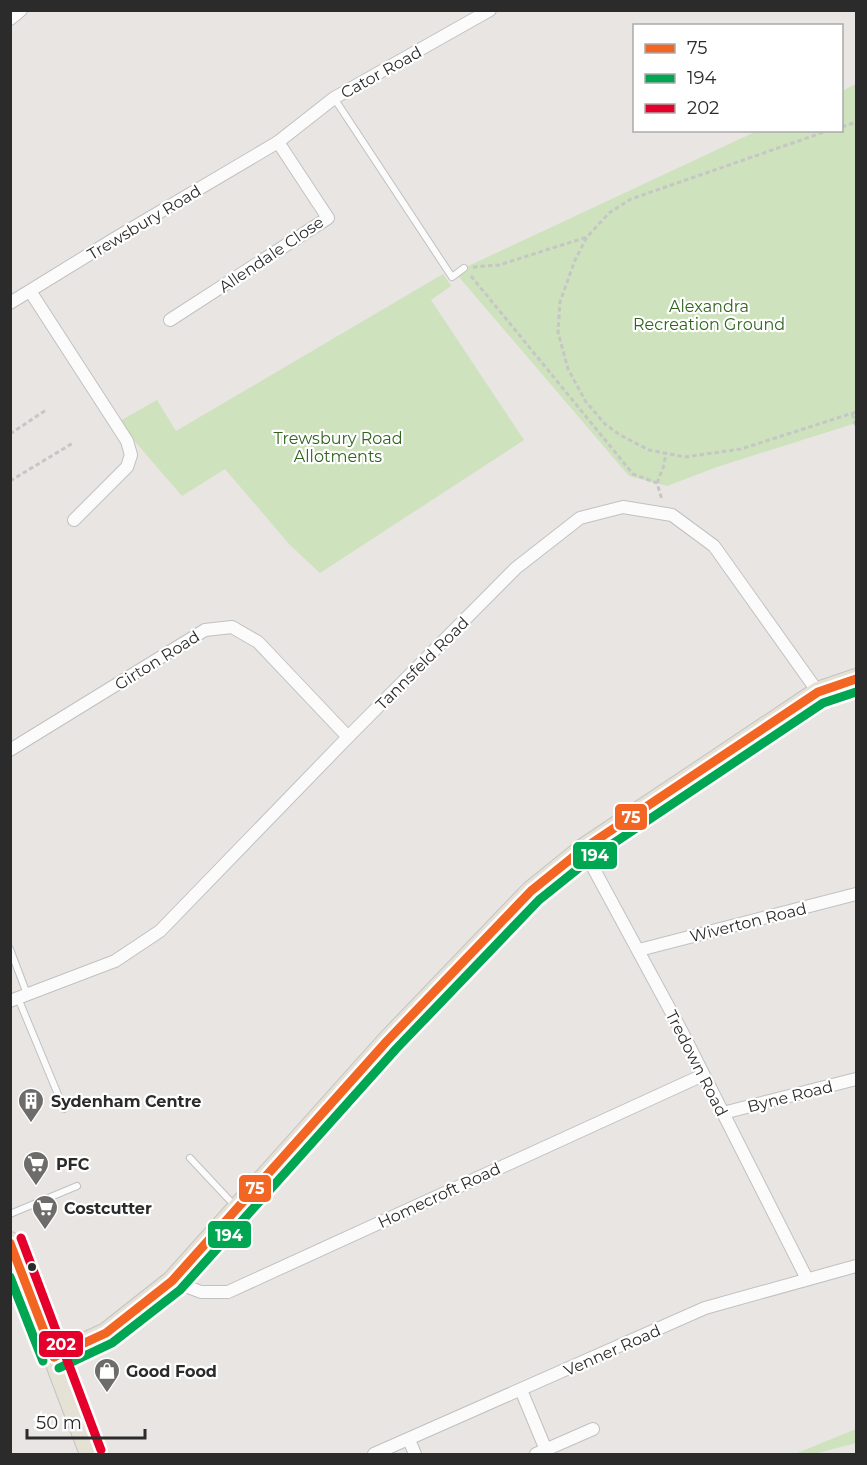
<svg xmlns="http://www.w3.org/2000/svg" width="867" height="1465" font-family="Montserrat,sans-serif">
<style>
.green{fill:#cee2bd}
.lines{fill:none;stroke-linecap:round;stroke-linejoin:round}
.lane-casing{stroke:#c2c1c1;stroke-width:8}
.street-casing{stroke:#c2c1c1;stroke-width:14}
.primary-casing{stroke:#c5c3c2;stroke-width:22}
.path{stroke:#c6c6c6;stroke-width:3;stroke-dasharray:4.5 3;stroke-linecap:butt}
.lane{stroke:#fcfbfb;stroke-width:6}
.street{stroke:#fcfbfb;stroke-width:12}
.primary{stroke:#e5e1d5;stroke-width:20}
.bus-1-casing{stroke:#fff;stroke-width:14}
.bus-2-casing{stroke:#fff;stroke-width:14}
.bus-3-casing{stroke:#fff;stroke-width:14}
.bus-1{stroke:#f26522;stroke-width:9}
.bus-2{stroke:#00a651;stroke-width:9}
.bus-3{stroke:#e4002b;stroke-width:9}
.bus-dot{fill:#2b2b2b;stroke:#fff;stroke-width:2}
.labels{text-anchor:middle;stroke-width:4.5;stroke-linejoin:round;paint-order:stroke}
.street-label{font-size:16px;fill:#2b2b2b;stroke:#fff}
.park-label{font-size:16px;fill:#32641f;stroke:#fff}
.poi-label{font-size:16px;font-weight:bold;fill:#2b2b2b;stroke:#fff;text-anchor:start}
.line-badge{stroke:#fff;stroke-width:2}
.badge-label{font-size:16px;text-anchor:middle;font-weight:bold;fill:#fff}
</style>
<rect width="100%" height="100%" fill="#e8e5e2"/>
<g class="green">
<polygon points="856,84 856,423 717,467 667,486 629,476 459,277 464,268 757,131 842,130 842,91"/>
<polygon points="443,274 451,286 431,300 524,440 320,573 290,545 225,469 182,496 118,422 157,400 176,431"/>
<polygon points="856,1429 856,1443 814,1454 795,1454"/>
</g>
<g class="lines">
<defs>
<g id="lane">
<polyline points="334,98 452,277 464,268"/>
<polyline points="10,949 27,994"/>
<polyline points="18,998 64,1109"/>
<polyline points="190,1158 235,1206"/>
<polyline points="10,1214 77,1186"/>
</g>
<g id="street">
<polyline points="10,19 21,10"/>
<polyline points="30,291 127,441 131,455 127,467 74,520"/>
<polyline points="10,303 114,239 278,142 334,98 490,10"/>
<polyline points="170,320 328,218 278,142"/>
<polyline points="10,750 205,630 232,627 258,642 348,737"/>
<polyline points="583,849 681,1030 807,1279"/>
<polyline points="639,950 856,894"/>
<polyline points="10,1001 115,961 160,931 348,737 516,568 580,518 623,507 672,515 714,546 818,692"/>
<polyline points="723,1113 856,1079"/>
<polyline points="172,1281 201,1292 228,1292 703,1075"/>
<polyline points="521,1390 546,1450"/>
<polyline points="409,1440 415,1454"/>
<polyline points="374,1454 705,1308 856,1266"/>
<polyline points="536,1454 593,1429"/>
</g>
<g id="primary">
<polyline points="10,1242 90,1454"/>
<polyline points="54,1357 106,1333 172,1281 387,1041 531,891 583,849 818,692 856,679"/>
</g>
</defs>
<use href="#lane" class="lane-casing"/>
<use href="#street" class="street-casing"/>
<use href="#primary" class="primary-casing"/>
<g class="path">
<polyline points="842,127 856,122"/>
<polyline points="830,130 631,199 609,213 587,237 575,260 560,302 558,332 568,369 586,402 605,424 620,435 649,450 685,457 741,449 856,412"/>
<polyline points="473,267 499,265 587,237"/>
<polyline points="471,276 633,474 657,483 662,500"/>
<polyline points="852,414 856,426"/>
<polyline points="10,434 46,410"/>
<polyline points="10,481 73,443"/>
<polyline points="657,483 663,468 666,454"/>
</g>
<use href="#lane" class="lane"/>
<use href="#street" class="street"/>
<use href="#primary" class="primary"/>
<defs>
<g id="bus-1">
<polyline points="10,1243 54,1357"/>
<polyline points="54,1357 106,1333 172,1281 387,1041 531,891 583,849 818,692 856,679"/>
</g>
<g id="bus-2">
<polyline points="10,1277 43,1361"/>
<polyline points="59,1368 112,1343 180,1290 396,1049 539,900 590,859 823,703 856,692"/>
</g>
<polyline id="bus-3" points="21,1238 101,1450"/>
</defs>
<use href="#bus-1" class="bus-1-casing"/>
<use href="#bus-2" class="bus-2-casing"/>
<use href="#bus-3" class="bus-3-casing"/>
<use href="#bus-1" class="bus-1"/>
<use href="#bus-2" class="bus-2"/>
<use href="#bus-3" class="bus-3"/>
</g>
<defs>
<symbol id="building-pin" viewBox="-11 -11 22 30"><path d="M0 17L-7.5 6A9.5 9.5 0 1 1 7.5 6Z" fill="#6d6c6b" stroke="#fff"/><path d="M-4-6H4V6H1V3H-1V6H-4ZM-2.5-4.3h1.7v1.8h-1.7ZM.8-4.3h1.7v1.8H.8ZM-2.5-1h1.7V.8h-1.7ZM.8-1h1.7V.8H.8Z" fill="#fff"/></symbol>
<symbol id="supermarket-pin" viewBox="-11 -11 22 30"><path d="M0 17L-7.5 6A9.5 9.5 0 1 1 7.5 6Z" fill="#6d6c6b" stroke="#fff"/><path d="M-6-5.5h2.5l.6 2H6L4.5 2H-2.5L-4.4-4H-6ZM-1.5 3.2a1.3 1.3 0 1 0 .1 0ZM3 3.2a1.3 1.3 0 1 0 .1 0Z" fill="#fff"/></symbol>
<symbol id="shop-pin" viewBox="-11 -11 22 30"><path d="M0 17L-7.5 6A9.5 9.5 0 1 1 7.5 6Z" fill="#6d6c6b" stroke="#fff"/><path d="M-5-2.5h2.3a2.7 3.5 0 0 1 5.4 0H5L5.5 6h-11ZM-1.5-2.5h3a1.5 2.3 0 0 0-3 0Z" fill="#fff"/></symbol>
</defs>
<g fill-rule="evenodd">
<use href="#building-pin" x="16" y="1086" width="30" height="40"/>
<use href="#supermarket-pin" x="21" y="1149" width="30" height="40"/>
<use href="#supermarket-pin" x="30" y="1193" width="30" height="40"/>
<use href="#shop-pin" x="92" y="1356" width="30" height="40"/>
</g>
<circle class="bus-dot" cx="32" cy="1267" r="5"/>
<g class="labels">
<g class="street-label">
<text transform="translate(381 72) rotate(-29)" y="6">Cator Road</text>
<text transform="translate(144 222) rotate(-31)" y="6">Trewsbury Road</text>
<text transform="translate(271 254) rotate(-34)" y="6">Allendale Close</text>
<text transform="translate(157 660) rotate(-32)" y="6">Girton Road</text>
<text transform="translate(422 663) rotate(-45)" y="6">Tannsfeld Road</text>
<text transform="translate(748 922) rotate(-14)" y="6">Wiverton Road</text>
<text transform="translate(697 1063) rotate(63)" y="6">Tredown Road</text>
<text transform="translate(790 1096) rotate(-14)" y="6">Byne Road</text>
<text transform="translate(439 1195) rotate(-25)" y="6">Homecroft Road</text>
<text transform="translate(612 1350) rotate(-24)" y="6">Venner Road</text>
</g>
<g class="park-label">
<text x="709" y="312">Alexandra<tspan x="709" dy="18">Recreation Ground</tspan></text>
<text x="338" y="444">Trewsbury Road<tspan x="338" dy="18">Allotments</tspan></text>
</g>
<g class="poi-label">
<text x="51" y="1107">Sydenham Centre</text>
<text x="56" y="1170">PFC</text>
<text x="64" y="1214">Costcutter</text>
<text x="126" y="1377">Good Food</text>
</g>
</g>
<g class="line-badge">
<rect x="614" y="803" width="34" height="28" rx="6" fill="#f26522"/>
<rect x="572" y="841" width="46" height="29" rx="6" fill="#00a651"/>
<rect x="238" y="1174" width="34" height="29" rx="6" fill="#f26522"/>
<rect x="207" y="1220" width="45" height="29" rx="6" fill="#00a651"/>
<rect x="38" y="1330" width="46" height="28" rx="6" fill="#e4002b"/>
</g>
<g class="badge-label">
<text x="631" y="823">75</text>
<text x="595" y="861">194</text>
<text x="255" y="1194">75</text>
<text x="229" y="1241">194</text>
<text x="61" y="1350">202</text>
</g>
<rect width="867" height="1465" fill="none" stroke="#2b2b2b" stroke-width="24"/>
<rect x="633" y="24" width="210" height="108" fill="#ffffff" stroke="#aaaaaa" stroke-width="1.5"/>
<rect x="645" y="44" width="30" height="9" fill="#f26522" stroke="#aaaaaa" stroke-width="1.5"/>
<text x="687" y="54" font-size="18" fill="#2b2b2b">75</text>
<rect x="645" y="74" width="30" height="9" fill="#00a651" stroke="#aaaaaa" stroke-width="1.5"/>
<text x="687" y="84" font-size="18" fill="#2b2b2b">194</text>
<rect x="645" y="104" width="30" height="9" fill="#e4002b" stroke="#aaaaaa" stroke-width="1.5"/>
<text x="687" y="114" font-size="18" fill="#2b2b2b">202</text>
<path d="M27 1429v9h118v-9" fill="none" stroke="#2b2b2b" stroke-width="3"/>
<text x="36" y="1429" font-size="18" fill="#2b2b2b" stroke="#ffffff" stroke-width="4.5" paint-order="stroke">50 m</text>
</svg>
